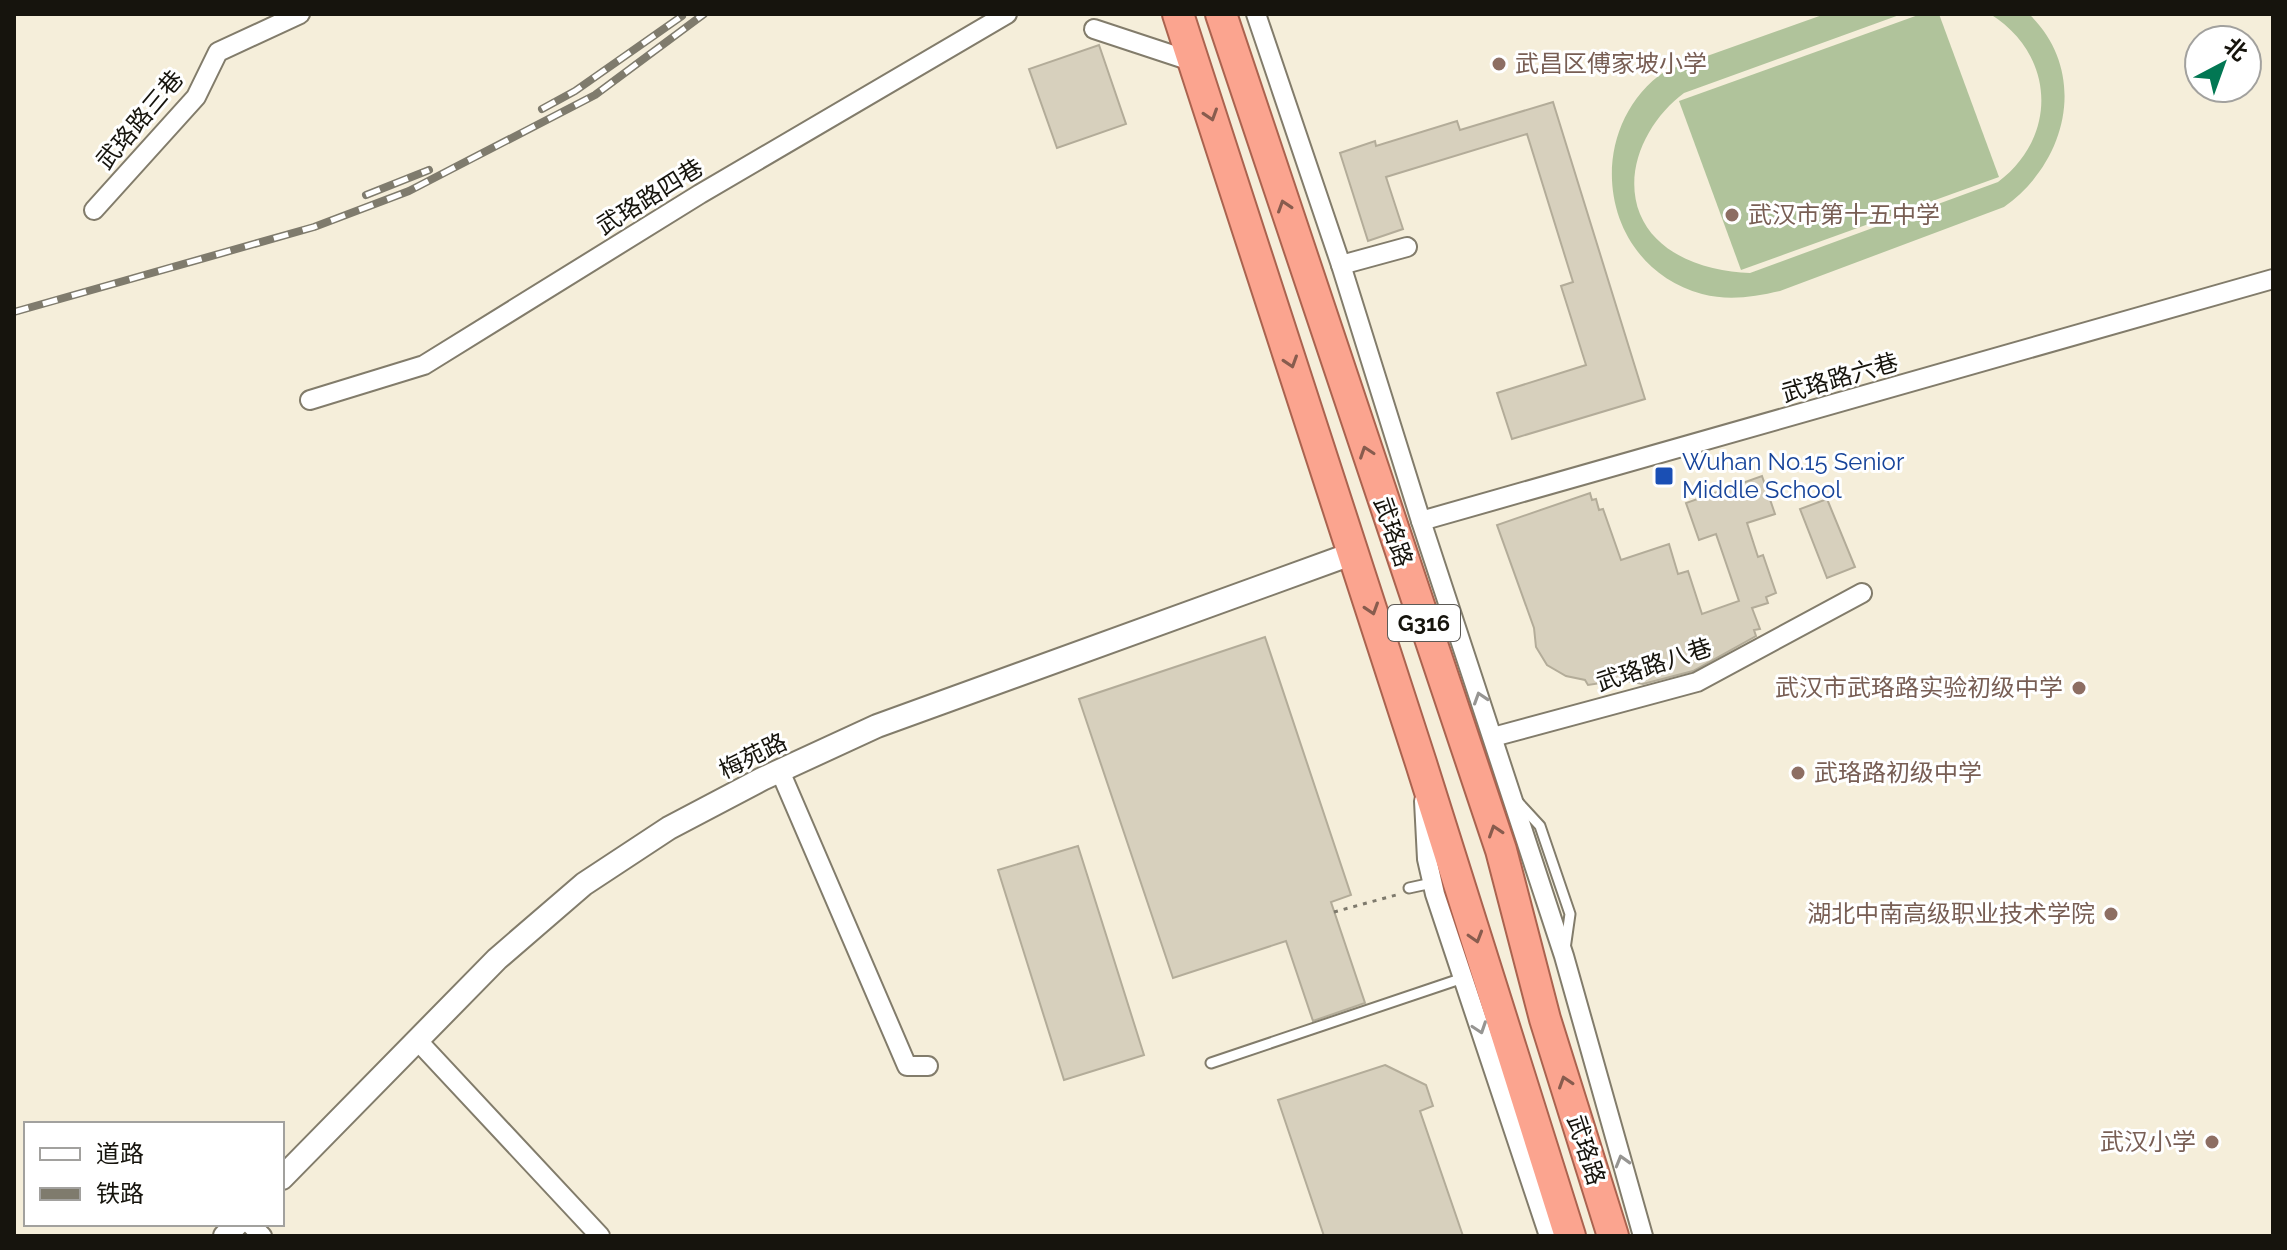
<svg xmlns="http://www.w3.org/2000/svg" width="2287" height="1250" font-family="Raleway,'Noto Sans SC',sans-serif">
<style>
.pitch{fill:#b0c39b}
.building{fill:#d7d0bd;stroke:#b3ac99;stroke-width:2}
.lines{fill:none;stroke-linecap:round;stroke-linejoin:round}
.service-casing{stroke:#827c6b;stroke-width:13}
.minor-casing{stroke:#827c6b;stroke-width:22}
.tertiary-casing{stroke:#827c6b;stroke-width:26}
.trunk-casing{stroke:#aa634f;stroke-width:34}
.path{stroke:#7e7a6d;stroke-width:3;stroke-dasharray:4 6;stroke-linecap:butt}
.service{stroke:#fff;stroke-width:9}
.minor{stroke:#fff;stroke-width:18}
.tertiary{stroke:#fff;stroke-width:22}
.trunk{stroke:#fba48f;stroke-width:30}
.rail-casing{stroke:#7f7b6d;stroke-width:8}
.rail{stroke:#fff;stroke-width:5;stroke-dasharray:15;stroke-linecap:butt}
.oneway{stroke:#885c4e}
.oneway2{stroke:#969592}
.education-dot{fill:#8d6e63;stroke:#fff;stroke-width:3}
.transit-dot{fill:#1a4fb4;stroke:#fff;stroke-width:3}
.labels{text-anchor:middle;stroke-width:6;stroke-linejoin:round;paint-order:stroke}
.shield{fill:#fff;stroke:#5c5a56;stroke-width:2}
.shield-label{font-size:22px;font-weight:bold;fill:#16140d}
.education-label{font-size:24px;fill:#785e54;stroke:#fff;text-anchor:start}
.street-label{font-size:24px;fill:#16140d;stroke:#fff}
.transit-label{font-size:24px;fill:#164399;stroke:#fff;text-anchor:start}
</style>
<rect width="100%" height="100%" fill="#f5eeda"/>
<g class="pitch">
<path d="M 1825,14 L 1902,14 L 1684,93 C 1649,119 1622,169 1640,214 C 1657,256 1709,272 1750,273 L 1998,182 C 2059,136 2055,54 1990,14 L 2029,14 C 2089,72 2068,162 2004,207 L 1780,291 C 1753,297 1729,301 1702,294 C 1599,266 1581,130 1665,71 Z"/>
<polygon points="1921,14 1939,14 1999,177 1741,270 1679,101"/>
</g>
<g class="building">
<polygon points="1099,45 1126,124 1057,148 1029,69"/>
<polygon points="1553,102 1645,399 1512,439 1497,393 1586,365 1561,286 1573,282 1527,134 1386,177 1403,229 1368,241 1340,153 1375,141 1376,146 1457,121 1460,130"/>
<polygon points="1762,476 1775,514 1747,523 1758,557 1763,555 1776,593 1766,597 1768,603 1752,608 1760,629 1754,630 1756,636 1693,671 1643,684 1621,680 1588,685 1585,680 1566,676 1547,665 1536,647 1534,628 1497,525 1590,493 1592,500 1596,499 1599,510 1603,509 1621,560 1669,544 1678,574 1688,571 1702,614 1739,601 1716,534 1699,540 1686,503"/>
<polygon points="1827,499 1855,567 1827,578 1800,509"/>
<polygon points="1265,637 1351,895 1331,902 1365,1003 1313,1021 1286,941 1173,978 1079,699"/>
<polygon points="1078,846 1144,1055 1064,1080 998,870"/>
<polygon points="1385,1065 1426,1085 1433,1106 1420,1111 1463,1236 1324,1236 1278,1100"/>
</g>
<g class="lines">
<defs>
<g id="service">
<polyline points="1518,802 1540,826 1570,914 1565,949"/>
<polyline points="1409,888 1432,883"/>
<polyline points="1211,1063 1463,978"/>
</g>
<g id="minor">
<polyline points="1256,14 1341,265 1421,521 1564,956 1643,1236"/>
<polyline points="1094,29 1194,62"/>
<polyline points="94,210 196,97 218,52 300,14"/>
<polyline points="1341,265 1407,247"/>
<polyline points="310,400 424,365 700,194 1007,14"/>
<polyline points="1421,521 2273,279"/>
<polyline points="1493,737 1697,682 1862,593"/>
<polyline points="780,771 907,1066 928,1066"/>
<polyline points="1424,801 1427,859 1435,894 1549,1236"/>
<polyline points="417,1040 600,1236"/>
<polyline points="250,1224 262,1236"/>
</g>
<g id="tertiary">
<polyline points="282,1178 497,959 584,884 669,828 762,779 877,726 1354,553"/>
<polyline points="225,1236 237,1224"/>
</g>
<g id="trunk">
<polyline points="1178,14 1421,763 1570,1236"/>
<polyline points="1221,14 1501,850 1545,1019 1613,1236"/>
</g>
</defs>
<use href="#service" class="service-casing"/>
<use href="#minor" class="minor-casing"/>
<use href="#tertiary" class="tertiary-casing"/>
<use href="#trunk" class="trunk-casing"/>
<polyline class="path" points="1334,912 1396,895"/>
<use href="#service" class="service"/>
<use href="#minor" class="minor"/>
<use href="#tertiary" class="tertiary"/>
<use href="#trunk" class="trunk"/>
<defs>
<g id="rail">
<polyline points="542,109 575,91 682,16"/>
<polyline points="366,195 429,170"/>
<polyline points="14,312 314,227 409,191 595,95 704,14"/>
</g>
</defs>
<use href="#rail" class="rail-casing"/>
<use href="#rail" class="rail"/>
</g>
<defs><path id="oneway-chevron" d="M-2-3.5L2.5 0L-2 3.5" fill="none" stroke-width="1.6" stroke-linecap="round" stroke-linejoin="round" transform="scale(2)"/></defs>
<g class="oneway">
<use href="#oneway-chevron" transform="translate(1211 115) rotate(72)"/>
<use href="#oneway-chevron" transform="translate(1284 206) rotate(-108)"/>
<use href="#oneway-chevron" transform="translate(1291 362) rotate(72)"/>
<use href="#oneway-chevron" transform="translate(1366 452) rotate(-109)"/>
<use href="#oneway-chevron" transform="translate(1372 609) rotate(72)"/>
<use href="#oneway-chevron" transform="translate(1495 831) rotate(-108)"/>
<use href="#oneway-chevron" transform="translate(1476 937) rotate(73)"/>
<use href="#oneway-chevron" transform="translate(1565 1082) rotate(-108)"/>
</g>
<g class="oneway2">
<use href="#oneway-chevron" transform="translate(1480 698) rotate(-108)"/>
<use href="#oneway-chevron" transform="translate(1480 1028) rotate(71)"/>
<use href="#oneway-chevron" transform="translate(1622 1161) rotate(-106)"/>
</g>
<g class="education-dot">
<circle cx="1499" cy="64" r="8"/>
<circle cx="1732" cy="215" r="8"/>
<circle cx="2079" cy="688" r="8"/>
<circle cx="1798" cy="773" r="8"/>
<circle cx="2111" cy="914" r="8"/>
<circle cx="2212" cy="1142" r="8"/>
</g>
<rect class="transit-dot" x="1654" y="466" width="20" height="20" rx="4"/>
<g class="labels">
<rect class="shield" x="1388" y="605" width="72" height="36" rx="6"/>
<g class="shield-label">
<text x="1424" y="631">G316</text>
</g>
<g class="education-label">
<text x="1515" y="72">武昌区傅家坡小学</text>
<text x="1748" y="223">武汉市第十五中学</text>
<text x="2063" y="696" text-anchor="end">武汉市武珞路实验初级中学</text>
<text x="1814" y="781">武珞路初级中学</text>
<text x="2095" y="922" text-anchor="end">湖北中南高级职业技术学院</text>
<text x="2196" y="1150" text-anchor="end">武汉小学</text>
</g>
<g class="street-label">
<text transform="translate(140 120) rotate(-50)" y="8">武珞路三巷</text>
<text transform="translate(650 197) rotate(-32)" y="8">武珞路四巷</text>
<text transform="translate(1840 378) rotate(-16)" y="8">武珞路六巷</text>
<text transform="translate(1393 532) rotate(71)" y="8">武珞路</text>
<text transform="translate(1654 665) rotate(-18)" y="8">武珞路八巷</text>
<text transform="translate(753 756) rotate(-26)" y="8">梅苑路</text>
<text transform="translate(1586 1150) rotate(72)" y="8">武珞路</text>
</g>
<g class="transit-label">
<text x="1682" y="470">Wuhan No.15 Senior<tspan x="1682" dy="28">Middle School</tspan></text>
</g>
</g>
<rect width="2287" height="1250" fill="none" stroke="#16140d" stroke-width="32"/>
<rect x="24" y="1122" width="260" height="104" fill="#ffffff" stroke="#a2a19e" stroke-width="2"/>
<rect x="40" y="1148" width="40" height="12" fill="#ffffff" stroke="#a2a19e" stroke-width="2"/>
<text x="96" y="1162" font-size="24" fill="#16140d">道路</text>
<rect x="40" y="1188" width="40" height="12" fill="#7f7b6d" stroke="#a2a19e" stroke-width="2"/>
<text x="96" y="1202" font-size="24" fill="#16140d">铁路</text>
<g transform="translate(2223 64) rotate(41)"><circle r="38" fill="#ffffff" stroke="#a2a19e" stroke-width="2"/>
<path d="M0-6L14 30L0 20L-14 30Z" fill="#027753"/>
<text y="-12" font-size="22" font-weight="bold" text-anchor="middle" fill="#16140d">北</text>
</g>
</svg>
